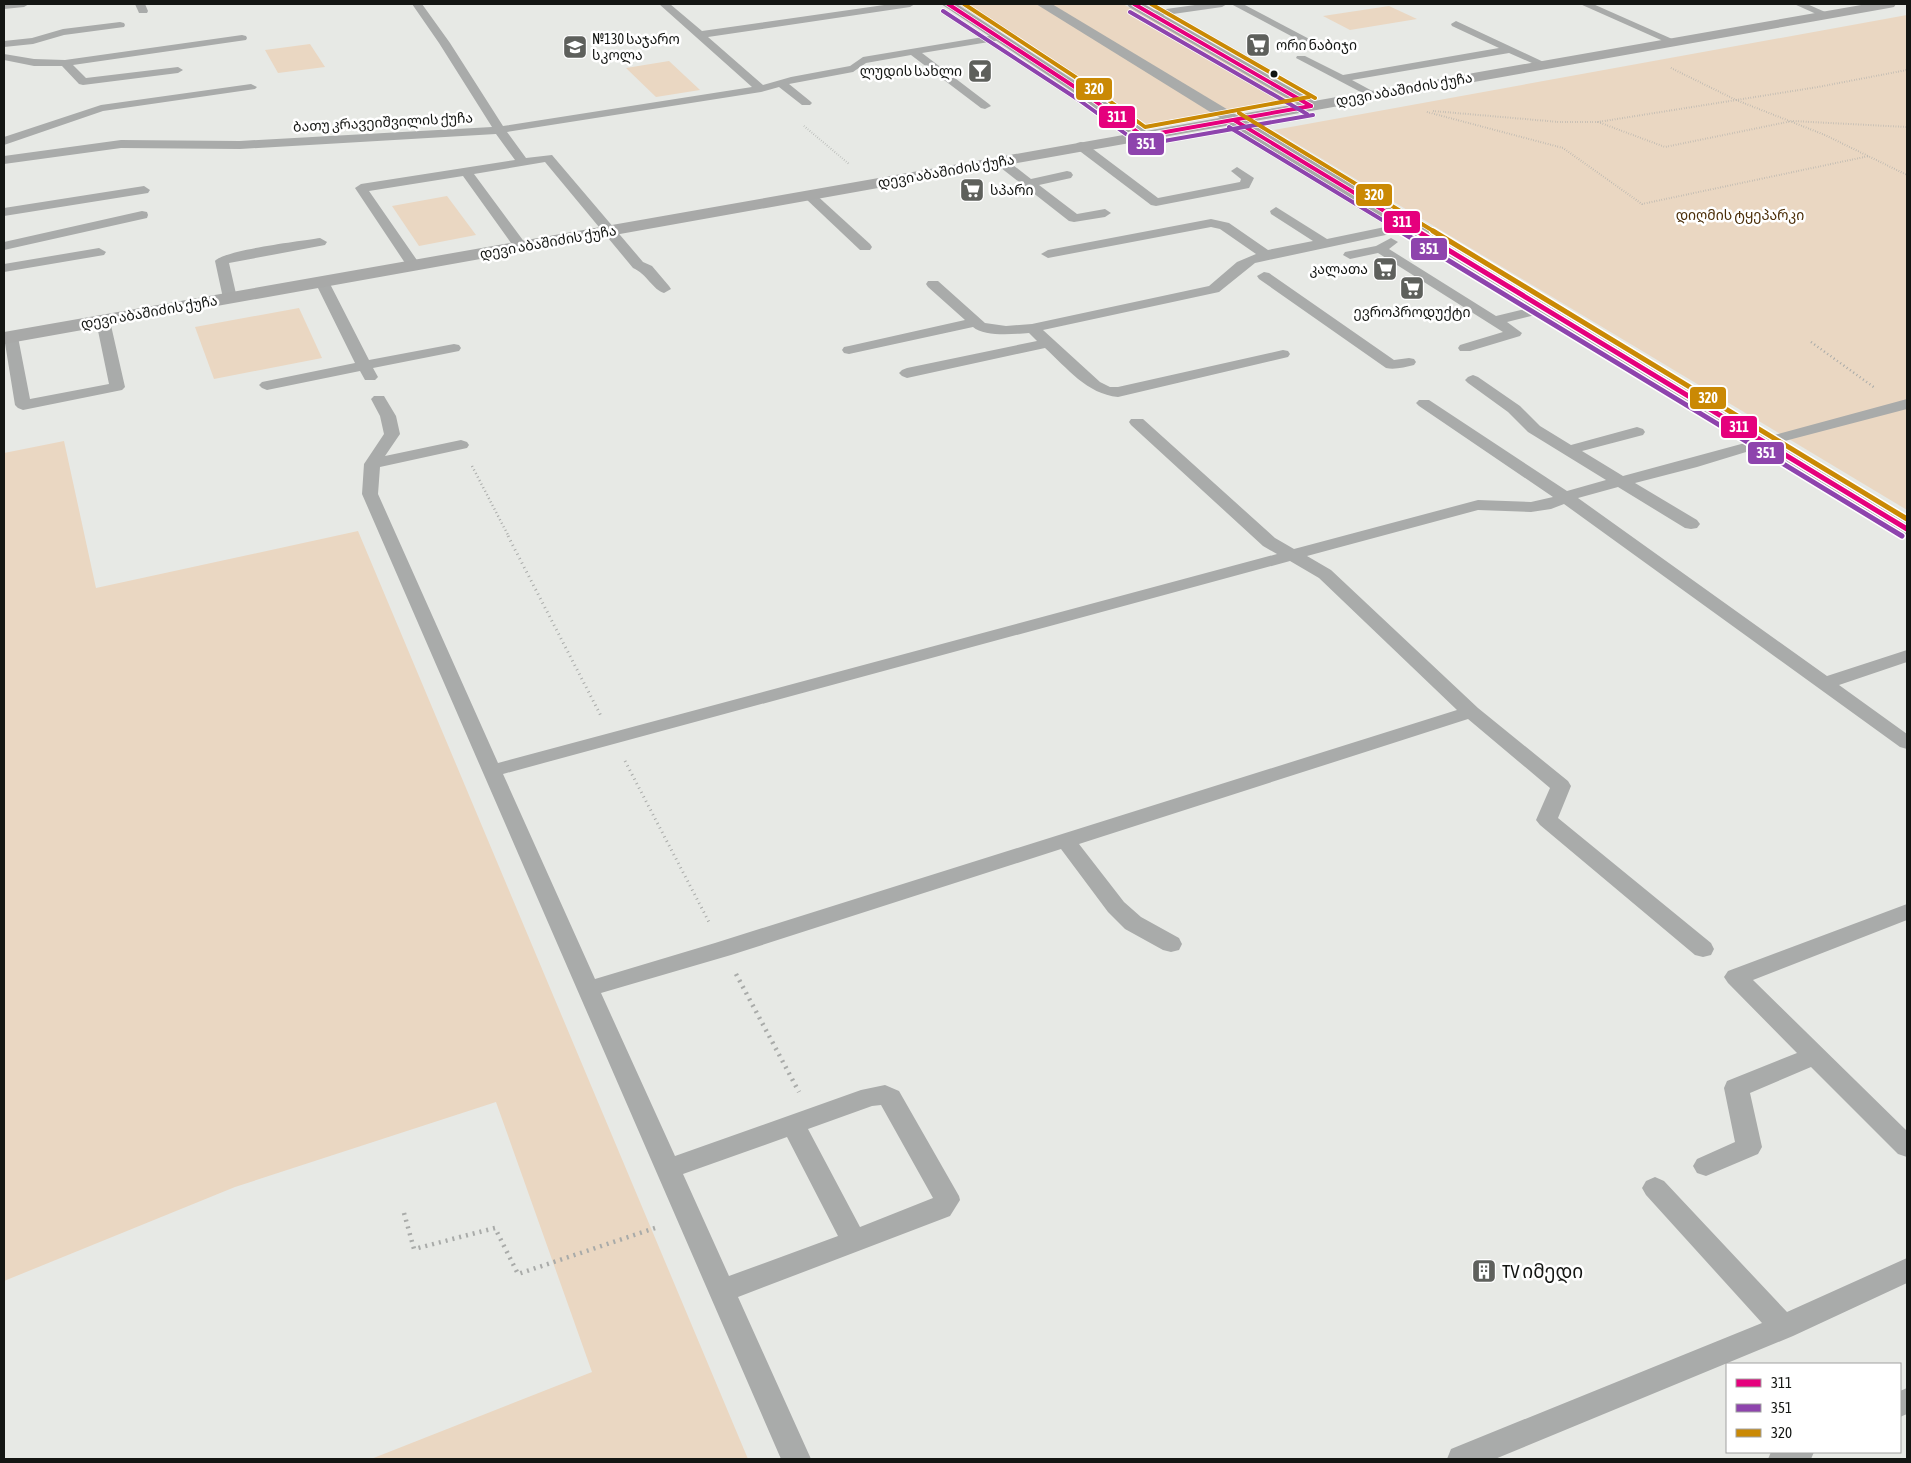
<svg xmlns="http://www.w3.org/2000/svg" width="1911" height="1463" font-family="'Asap Condensed','Noto Sans Georgian',sans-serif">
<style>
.green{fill:#ead7c2}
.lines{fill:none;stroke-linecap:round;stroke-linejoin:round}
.path-far3{stroke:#a9aba9;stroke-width:2;stroke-dasharray:0.5 2;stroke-linecap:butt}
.path-far2{stroke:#a9aba9;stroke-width:2.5;stroke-dasharray:1 3;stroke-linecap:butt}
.path-far1{stroke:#a9aba9;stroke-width:3;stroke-dasharray:1 4;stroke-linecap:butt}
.path{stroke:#a9aba9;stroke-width:4.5;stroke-dasharray:2 5;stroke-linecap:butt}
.lane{fill:#a9abaa;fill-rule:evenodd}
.street{fill:#a9abaa;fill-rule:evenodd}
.secondary{fill:#a8a9a8;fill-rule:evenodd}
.bus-1-far1-casing{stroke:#fff;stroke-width:5.5}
.bus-1-casing{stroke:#fff;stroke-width:8}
.bus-2-far1-casing{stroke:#fff;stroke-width:5.5}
.bus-2-casing{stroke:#fff;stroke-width:8}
.bus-3-far1-casing{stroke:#fff;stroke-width:5.5}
.bus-3-casing{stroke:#fff;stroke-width:8}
.bus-1-far1{stroke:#e5007d;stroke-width:4}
.bus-1{stroke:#e5007d;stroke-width:5}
.bus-2-far1{stroke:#8e44ad;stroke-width:4}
.bus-2{stroke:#8e44ad;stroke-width:5}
.bus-3-far1{stroke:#ca8904;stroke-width:4}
.bus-3{stroke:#ca8904;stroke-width:5}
.bus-dot{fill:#141613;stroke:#fff;stroke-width:2}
.labels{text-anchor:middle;stroke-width:5;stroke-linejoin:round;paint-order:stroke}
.far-poi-label{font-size:14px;fill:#141613;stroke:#fff;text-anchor:start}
.far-street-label{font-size:14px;fill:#141613;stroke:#fff}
.far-park-label{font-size:14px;fill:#4b2e08;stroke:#fff}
.near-poi-label{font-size:19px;fill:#141613;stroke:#fff;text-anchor:start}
.line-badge{stroke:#fff;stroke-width:2}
.badge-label{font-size:14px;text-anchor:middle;font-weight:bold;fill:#fff}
</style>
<rect width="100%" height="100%" fill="#e7e9e5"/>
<g class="green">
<polygon points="958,4 1123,4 1284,94 1287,99 1284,101 1148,125"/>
<polygon points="1389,6 1417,19 1350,30 1323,16"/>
<polygon points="1907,15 1907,510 1274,130"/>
<polygon points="310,44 325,67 278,73 265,50"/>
<polygon points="669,61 700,90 656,97 626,68"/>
<polygon points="447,196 476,235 419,246 392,206"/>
<polygon points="299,308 322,358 214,379 195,327"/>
<polygon points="64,441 96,588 358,531 748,1459 371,1459 592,1372 496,1102 235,1187 4,1281 4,453"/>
</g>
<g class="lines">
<g class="path-far3">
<polyline points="1671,68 1736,100 1825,135 1907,175"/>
<polyline points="1433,111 1559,122 1598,122 1818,87 1907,70"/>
<polyline points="1427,112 1563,148 1642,204 1869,156"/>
<polyline points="1598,122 1665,147 1792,121 1907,127"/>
<polyline points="804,126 849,164"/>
</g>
<g class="path-far2">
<polyline points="1811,342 1875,388"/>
<polyline points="472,466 509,537"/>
</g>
<g class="path-far1">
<polyline points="508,536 601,716"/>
<polyline points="625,761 710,924"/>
</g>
<g class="path">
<polyline points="736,974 799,1092"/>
<polyline points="404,1213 414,1249 495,1228 518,1274 658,1227"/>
</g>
<g class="lane">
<polygon points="4,4 29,4 24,7 4,9"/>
<polygon points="135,4 145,4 148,11 147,13 139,13"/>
<path d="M 412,4 L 422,4 L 450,43 L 503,126 L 752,87 L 659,4 L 670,4 L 702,31 L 891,4 L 915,4 L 910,7 L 708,37 L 763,85 L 791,77 L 850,66 L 863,57 L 1001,34 L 1006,37 L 1001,40 L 922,53 L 989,104 L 991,106 L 985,109 L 981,108 L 911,55 L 866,63 L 853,72 L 789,84 L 810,101 L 812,103 L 810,105 L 802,105 L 779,87 L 761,92 L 507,132 L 526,158 L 552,155 L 643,262 L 652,266 L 669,286 L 671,289 L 664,293 C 653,290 647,274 633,268 L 545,162 L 474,174 L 528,247 L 521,251 L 516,250 L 463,176 L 369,191 L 421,266 L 419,269 L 409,269 L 355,188 L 361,184 L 515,160 L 496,134 L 240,149 L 121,148 L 4,164 L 4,156 L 121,140 L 240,141 L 492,127 L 439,43 Z"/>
<polygon points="1202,4 1227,4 1222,7 1152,17 1147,14 1152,11"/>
<polygon points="1231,4 1243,4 1315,42 1314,44 1306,44"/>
<polygon points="1580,4 1593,4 1679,42 1678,44 1670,44"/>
<polygon points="1794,4 1807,4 1832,15 1827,18 1823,17"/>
<polygon points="1456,21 1550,65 1545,68 1541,67 1509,53 1352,80 1376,93 1378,95 1376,97 1372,98 1296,58 1297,56 1305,56 1343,75 1499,48 1452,26 1451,24"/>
<polygon points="120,22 124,23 125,25 124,27 64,35 33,44 4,47 4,41 32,38 63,29"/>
<polygon points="242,35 246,36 247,38 246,40 73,65 86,78 178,67 183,70 178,73 83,85 79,84 62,66 34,66 4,60 4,54 34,59 65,60"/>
<polygon points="251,84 257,87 255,89 103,111 4,145 4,137 101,105"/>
<polygon points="1081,142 1085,143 1158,198 1240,182 1241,179 1231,171 1237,167 1254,178 1249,188 1156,206 1151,205 1077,149 1075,146 1077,143"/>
<polygon points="1000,157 1004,158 1031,179 1067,171 1071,172 1073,175 1071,178 1039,185 1077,214 1105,209 1111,213 1105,217 1074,222 1069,221 996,164 994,161"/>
<polygon points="144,186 150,190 148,193 4,216 4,208"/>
<polygon points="809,191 813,192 870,244 872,247 870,250 860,250 805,198 803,195"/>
<path d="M 1276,207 L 1327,239 L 1409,222 L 1416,226 L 1409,230 L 1255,263 L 1219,292 L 1043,330 L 1100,382 L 1110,387 L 1118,387 L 1283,350 L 1288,351 L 1290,354 L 1288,357 L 1118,397 C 1087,394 1067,368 1045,348 L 907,378 L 902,376 L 899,373 L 902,370 L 907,368 L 1037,341 L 1029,333 C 1014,334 984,337 973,327 L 849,354 L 844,353 L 842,350 L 844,347 L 849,346 L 965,320 L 928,287 L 926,284 L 928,281 L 938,281 L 985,323 L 1006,326 L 1032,324 L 1209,286 L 1237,262 L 1256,254 L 1220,229 L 1211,227 L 1048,258 L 1041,254 L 1048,250 L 1211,219 L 1229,223 L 1268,250 L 1313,241 L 1271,214 L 1270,211 Z"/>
<polygon points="142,211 147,212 148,215 147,218 4,250 4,242"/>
<path d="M 320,238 L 327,242 L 325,245 L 229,263 L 237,298 L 235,301 L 225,301 L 223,298 L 215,261 C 224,250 302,241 320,238 Z"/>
<polygon points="1391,238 1398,242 1389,249 1496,316 1546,304 1551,305 1553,308 1551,311 1507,322 1522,333 1520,336 1470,351 1460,351 1458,348 1460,345 1503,332 1378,253 1350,259 1343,255 1345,252 1376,246"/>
<polygon points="99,248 106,252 104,255 4,272 4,264"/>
<path d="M 1264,272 L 1269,273 L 1394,360 L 1409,358 L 1414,359 L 1416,362 L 1414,365 C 1405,367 1395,370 1386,368 L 1259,279 L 1257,276 Z"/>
<polygon points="322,278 329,282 369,360 454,344 459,345 461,348 459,351 454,352 373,368 378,377 375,380 365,380 360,371 267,390 262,388 259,385 262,382 355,363 315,282"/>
<polygon points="103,317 108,318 110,321 125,387 122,390 23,410 18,408 15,405 4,337 6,334 16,334 18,337 30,399 109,384 96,321 98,318"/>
<path d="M 1473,375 L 1478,377 L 1520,406 L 1540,426 L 1571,445 L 1637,427 L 1643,429 L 1645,432 L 1643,435 L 1582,451 L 1623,476 L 1907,399 L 1907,409 L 1769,445 L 1697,467 L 1635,483 L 1697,520 L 1700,524 L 1697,528 L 1691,529 L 1685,528 L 1618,487 L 1578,498 L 1827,676 L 1907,650 L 1907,662 L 1839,685 L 1907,734 L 1907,749 L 1900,747 L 1564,504 L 1551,509 L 1531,512 L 1478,510 L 1307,556 L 1331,570 L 1478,708 L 1568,781 L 1571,786 L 1558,818 L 1711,943 L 1714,949 L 1711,955 L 1703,957 L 1695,955 L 1540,825 L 1536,820 L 1550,788 L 1468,719 L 1079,844 L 1124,902 L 1141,917 L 1179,938 L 1182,944 L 1179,950 L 1171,952 L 1163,950 L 1125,929 L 1108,912 L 1061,849 L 731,955 L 601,993 L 675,1156 L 861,1090 L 885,1085 L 899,1091 L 959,1196 L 960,1200 L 950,1216 L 738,1297 L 811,1459 L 781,1459 L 362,494 L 364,464 L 384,434 L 380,416 L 371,399 L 374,396 L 384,396 L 396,416 L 400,434 L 385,456 L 461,440 L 467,442 L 469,445 L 467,448 L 380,467 L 378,494 L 498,763 L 1277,554 L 1263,546 L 1131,425 L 1129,422 L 1131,419 L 1143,419 L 1275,538 L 1294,549 L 1478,500 L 1531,502 L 1553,497 L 1419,406 L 1416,403 L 1419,400 L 1429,400 L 1567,491 L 1606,480 L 1528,432 L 1508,412 L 1468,383 L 1465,380 L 1468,377 ZM 1290,561 L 1319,578 L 1457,710 L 715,943 L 595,979 L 503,774 ZM 881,1105 L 933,1198 L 860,1227 L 808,1129 L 872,1106 ZM 787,1137 L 838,1236 L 729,1276 L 683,1174 Z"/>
<polygon points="1907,904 1907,920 1753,980 1907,1131 1907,1157 1898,1154 1811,1067 1750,1093 1762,1147 1758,1154 1706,1176 1697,1173 1693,1166 1697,1159 1735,1142 1724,1088 1727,1081 1797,1053 1728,983 1724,977 1728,971"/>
<polygon points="1655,1177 1664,1181 1787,1312 1907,1258 1907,1283 1793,1336 1495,1459 1447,1459 1451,1449 1762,1323 1646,1195 1642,1188 1646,1181"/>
<polygon points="1907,1388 1907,1414 1900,1417 1900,1391"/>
<polygon points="1771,1452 1814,1452 1811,1459 1768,1459"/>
</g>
<polygon class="street" points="1036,4 1052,4 1240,117 1242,120 1240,123 1228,123"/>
<polygon class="secondary" points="941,4 957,4 1089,90 1146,131 1297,104 1129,7 1127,4 1144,4 1314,101 1867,4 1896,4 1894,7 1889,8 1249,122 1907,519 1907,536 1899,534 1231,125 4,344 4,332 1129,134 1079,96"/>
<defs>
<g id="bus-1-far1">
<polyline points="948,4 1084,93 1143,136 1311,106"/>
<polyline points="1134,4 1311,106"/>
<polyline points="1234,120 1419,232"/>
</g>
<polyline id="bus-1" points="1417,231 1907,529"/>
<g id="bus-2-far1">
<polyline points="943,11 1079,100 1141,145 1313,115"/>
<polyline points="1130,12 1307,114"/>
<polyline points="1229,127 1402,232"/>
</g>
<polyline id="bus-2" points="1400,231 1902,536"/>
<g id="bus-3-far1">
<polyline points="964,4 1089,86 1145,127 1309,97"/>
<polyline points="1151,4 1315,98"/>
<polyline points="1239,113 1435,232"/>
</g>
<polyline id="bus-3" points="1433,231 1907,519"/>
</defs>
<use href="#bus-1-far1" class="bus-1-far1-casing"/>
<use href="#bus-1" class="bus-1-casing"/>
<use href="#bus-2-far1" class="bus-2-far1-casing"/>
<use href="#bus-2" class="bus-2-casing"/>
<use href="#bus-3-far1" class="bus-3-far1-casing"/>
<use href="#bus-3" class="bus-3-casing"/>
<use href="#bus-1-far1" class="bus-1-far1"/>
<use href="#bus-1" class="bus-1"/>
<use href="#bus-2-far1" class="bus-2-far1"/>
<use href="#bus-2" class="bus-2"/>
<use href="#bus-3-far1" class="bus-3-far1"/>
<use href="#bus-3" class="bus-3"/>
</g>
<defs>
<symbol id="supermarket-square" viewBox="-11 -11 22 22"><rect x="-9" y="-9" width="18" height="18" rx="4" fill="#5e605c" stroke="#fff"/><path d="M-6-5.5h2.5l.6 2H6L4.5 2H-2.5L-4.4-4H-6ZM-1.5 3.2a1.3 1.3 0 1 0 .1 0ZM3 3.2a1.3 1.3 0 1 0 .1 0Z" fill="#fff"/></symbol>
<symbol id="school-square" viewBox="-11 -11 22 22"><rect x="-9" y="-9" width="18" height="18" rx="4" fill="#5e605c" stroke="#fff"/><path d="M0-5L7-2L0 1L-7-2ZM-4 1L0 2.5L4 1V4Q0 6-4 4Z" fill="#fff"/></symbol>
<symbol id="bar-square" viewBox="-11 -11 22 22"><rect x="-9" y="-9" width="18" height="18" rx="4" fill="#5e605c" stroke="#fff"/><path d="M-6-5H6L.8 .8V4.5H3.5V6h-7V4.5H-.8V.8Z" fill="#fff"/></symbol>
<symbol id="building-square" viewBox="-11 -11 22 22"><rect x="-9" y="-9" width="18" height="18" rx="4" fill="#5e605c" stroke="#fff"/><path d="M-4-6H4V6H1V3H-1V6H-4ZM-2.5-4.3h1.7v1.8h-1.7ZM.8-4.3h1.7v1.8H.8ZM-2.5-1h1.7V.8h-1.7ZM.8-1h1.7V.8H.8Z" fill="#fff"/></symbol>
</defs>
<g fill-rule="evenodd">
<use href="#supermarket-square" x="1244" y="31" width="28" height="28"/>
<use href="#school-square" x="561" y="33" width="28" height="28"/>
<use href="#bar-square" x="966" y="57" width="28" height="28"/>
<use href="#supermarket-square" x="958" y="176" width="28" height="28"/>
<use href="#supermarket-square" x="1371" y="255" width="28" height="28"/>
<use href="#supermarket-square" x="1398" y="274" width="28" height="28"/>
<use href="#building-square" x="1470" y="1257" width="28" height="28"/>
</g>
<circle class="bus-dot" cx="1274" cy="74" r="4.5"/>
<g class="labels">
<g class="far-poi-label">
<text x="592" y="44">№130 საჯარო<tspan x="592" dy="16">სკოლა</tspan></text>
<text x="1276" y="50">ორი ნაბიჯი</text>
<text x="962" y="76" text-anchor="end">ლუდის სახლი</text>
<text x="990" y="195">სპარი</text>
<text x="1368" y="274" text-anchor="end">კალათა</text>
<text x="1412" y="317" text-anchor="middle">ევროპროდუქტი</text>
</g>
<g class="far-street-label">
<text transform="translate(1404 89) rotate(-10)" y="5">დევი აბაშიძის ქუჩა</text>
<text transform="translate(383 122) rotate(-3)" y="5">ბათუ კრავეიშვილის ქუჩა</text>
<text transform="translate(946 171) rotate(-10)" y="5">დევი აბაშიძის ქუჩა</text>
<text transform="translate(548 242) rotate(-10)" y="5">დევი აბაშიძის ქუჩა</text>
<text transform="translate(149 312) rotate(-10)" y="5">დევი აბაშიძის ქუჩა</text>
</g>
<g class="far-park-label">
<text x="1740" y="220">დიღმის ტყეპარკი</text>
</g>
<g class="near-poi-label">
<text x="1502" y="1278">TV იმედი</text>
</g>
</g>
<g class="line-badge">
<rect x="1075" y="77" width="38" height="24" rx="5" fill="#ca8904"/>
<rect x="1098" y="105" width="38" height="24" rx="5" fill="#e5007d"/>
<rect x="1127" y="132" width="38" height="24" rx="5" fill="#8e44ad"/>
<rect x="1355" y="183" width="38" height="24" rx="5" fill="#ca8904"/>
<rect x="1383" y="210" width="38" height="24" rx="5" fill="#e5007d"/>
<rect x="1410" y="237" width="38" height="24" rx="5" fill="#8e44ad"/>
<rect x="1689" y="386" width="38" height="24" rx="5" fill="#ca8904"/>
<rect x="1720" y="415" width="38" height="24" rx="5" fill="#e5007d"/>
<rect x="1747" y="441" width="38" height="24" rx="5" fill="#8e44ad"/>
</g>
<g class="badge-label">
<text x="1094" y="94">320</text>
<text x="1117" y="122">311</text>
<text x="1146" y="149">351</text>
<text x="1374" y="200">320</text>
<text x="1402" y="227">311</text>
<text x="1429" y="254">351</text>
<text x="1708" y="403">320</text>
<text x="1739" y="432">311</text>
<text x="1766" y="458">351</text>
</g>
<rect width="1911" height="1463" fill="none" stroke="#141613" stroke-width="10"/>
<rect x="1726" y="1363" width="175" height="90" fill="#ffffff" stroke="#a1a2a1"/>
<rect x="1736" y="1379" width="25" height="8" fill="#e5007d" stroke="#a1a2a1"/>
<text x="1771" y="1388" font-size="15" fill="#141613">311</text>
<rect x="1736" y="1404" width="25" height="8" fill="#8e44ad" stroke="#a1a2a1"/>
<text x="1771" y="1413" font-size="15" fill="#141613">351</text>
<rect x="1736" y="1429" width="25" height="8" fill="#ca8904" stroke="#a1a2a1"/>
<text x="1771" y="1438" font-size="15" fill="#141613">320</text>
</svg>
